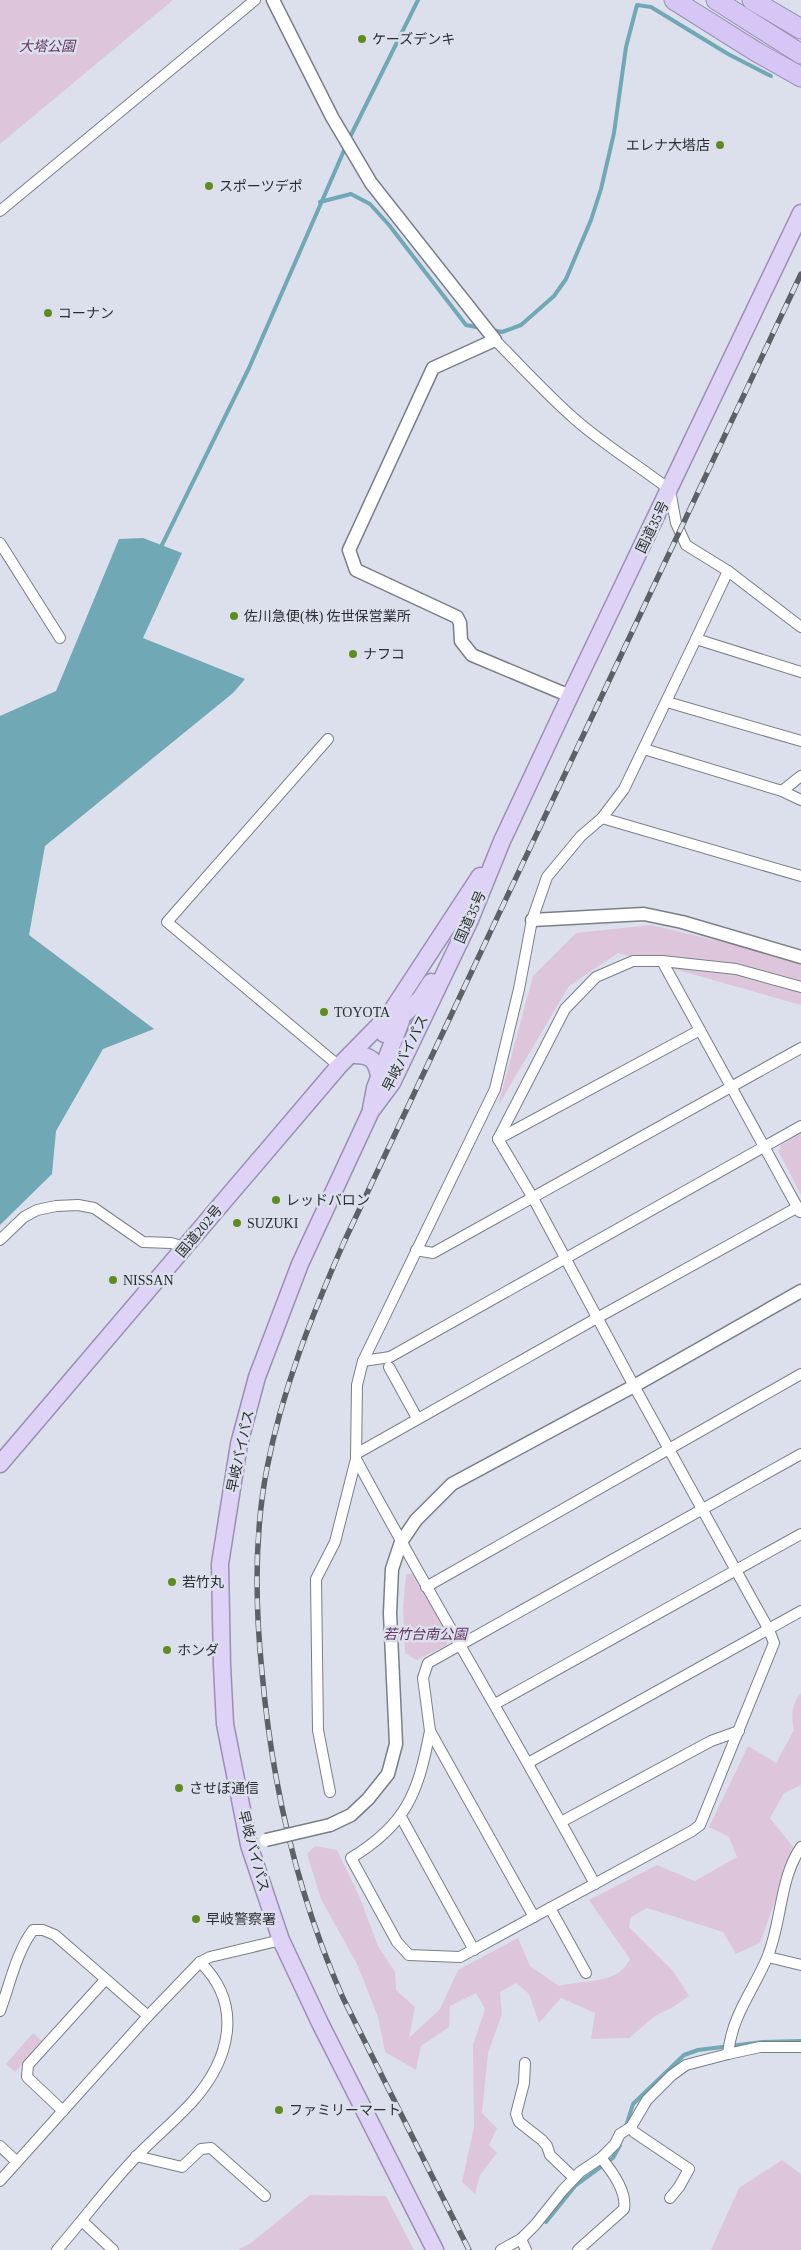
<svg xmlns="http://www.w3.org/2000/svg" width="801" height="2250" font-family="'Times New Roman','Noto Sans JP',serif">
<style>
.green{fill:#ddc6dc}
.water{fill:#71a8b5}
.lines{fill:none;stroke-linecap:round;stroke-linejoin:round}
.stream{stroke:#71a8b5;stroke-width:4}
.minor-casing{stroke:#7b7e89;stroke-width:12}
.tertiary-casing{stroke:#7b7e89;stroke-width:15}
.trunk-casing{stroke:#9a90b1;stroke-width:19}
.motorway-casing{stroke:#9a90b1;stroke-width:21}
.minor{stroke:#fff;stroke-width:10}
.tertiary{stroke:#fff;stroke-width:12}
.trunk{stroke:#ded2f7;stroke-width:16}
.motorway{stroke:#d5c6f5;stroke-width:19}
.rail-casing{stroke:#5d6067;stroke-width:5.5}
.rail{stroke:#dce0ec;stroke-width:4;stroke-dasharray:11;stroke-linecap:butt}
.tertiary-bridge-casing{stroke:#7b7e89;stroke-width:15;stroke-linecap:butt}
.tertiary-bridge{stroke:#fff;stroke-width:12}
.poi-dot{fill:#5f8c1f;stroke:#dce0ec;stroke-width:2}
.labels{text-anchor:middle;stroke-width:5;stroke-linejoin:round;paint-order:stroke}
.poi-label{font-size:14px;fill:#2b2d32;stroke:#dce0ec;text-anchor:start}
.park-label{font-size:14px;font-style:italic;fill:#623562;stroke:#dce0ec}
.street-label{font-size:14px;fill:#2b2d32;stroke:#dce0ec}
</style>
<rect width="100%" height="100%" fill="#dce0ec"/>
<g class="green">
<polygon points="0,0 173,0 0,144"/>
<polygon points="651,925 801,961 801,1005 618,953 569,986 498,1106 533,976 576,933"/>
<polygon points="801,1133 801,1195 779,1152 781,1145"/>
<polygon points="406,1574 414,1574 449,1635 447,1645 416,1660 405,1653 403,1608"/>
<path d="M 801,1693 L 801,1785 L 784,1793 L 770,1818 L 794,1848 L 760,1943 L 736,1954 L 723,1932 L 647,1908 L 631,1917 L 629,1927 L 673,1971 L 689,1996 L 673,2007 L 655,2016 L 629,2038 L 591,2039 L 595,2013 L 561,1998 L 539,2023 L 529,1994 L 516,1983 L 500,1992 L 502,2014 L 488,2053 L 482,2113 L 497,2128 L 489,2145 L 497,2153 L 480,2175 L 475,2194 L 462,2182 L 474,2127 L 473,2045 L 485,2009 L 476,1993 L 450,2006 L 449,2027 L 421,2046 L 416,2070 L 385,2052 L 378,2017 L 357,1964 L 321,1899 L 307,1854 L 315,1846 L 337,1850 L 360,1898 L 378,1946 L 395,1972 L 396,1990 L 415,2007 L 409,2038 L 440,2009 L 458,1970 L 518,1938 L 530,1966 L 559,1986 C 583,1979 617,1986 630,1959 L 589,1900 L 657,1865 L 695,1881 L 737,1857 L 729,1837 L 709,1827 L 748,1746 L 776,1763 L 794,1730 C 791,1716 791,1704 801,1693 Z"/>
<polygon points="33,2033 43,2042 15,2072 6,2064"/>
<polygon points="782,2160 801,2174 801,2250 711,2250 739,2188"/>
<polygon points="310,2195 386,2196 414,2250 237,2250 251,2243"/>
</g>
<polygon class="water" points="143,538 182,553 143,638 245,679 233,693 45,846 29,935 154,1029 103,1049 56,1131 52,1174 0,1225 0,716 56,691 119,539"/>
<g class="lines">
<g class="stream">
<polyline points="349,139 418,0"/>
<polyline points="320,202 351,194 370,204 389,225 466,325 481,328"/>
<polyline points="492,330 502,332 521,325 554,296 566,279 591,220 601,189 614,133 626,47 637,5 651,7 728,54 771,76"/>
<polyline points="162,545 249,368 346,146"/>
<polyline points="626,2126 633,2104 684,2055 698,2050 763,2042 801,2041"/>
<polyline points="546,2222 575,2186 613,2158 620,2145"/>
</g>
<defs>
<g id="minor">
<polyline points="0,211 255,0"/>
<path d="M 495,340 C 522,367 548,396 577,421 C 606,446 639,466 670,490 L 676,523 L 686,545 L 728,571 L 801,627"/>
<polyline points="0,543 60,638"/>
<polyline points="696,639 728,571"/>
<polyline points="667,702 801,741"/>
<polyline points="328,739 167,922 339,1066"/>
<polyline points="644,749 782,791 801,800"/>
<polyline points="782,791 801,776"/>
<polyline points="602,818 801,876"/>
<polyline points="662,961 800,1212"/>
<polyline points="498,1139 565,1009 596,977 633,961 662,961 736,969 801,987"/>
<polyline points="498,1139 700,1030"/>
<polyline points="0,1240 24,1217 37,1210 56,1206 78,1205 94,1208 143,1242 171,1243 185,1247"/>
<polyline points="416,1250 433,1253 801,1048"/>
<polyline points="363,1361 390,1357 801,1126"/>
<polyline points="389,1367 417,1418"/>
<polyline points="356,1454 597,1318 798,1207"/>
<path d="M 356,1459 C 433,1602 517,1741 595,1884"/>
<polyline points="426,1587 801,1374"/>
<polyline points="495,1704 801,1534"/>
<path d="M 430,1731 C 418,1793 407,1824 351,1858 L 397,1942 L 409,1955 L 460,1957 L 692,1831 L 700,1825 L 774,1643 L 769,1630 L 634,1386 L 533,1198 L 498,1139"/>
<polyline points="528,1763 801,1611"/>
<polyline points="330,1792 318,1730 316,1579 335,1542 356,1459 357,1385 363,1361 495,1089 519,989 532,920 547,877 581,836 602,818 624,789 696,639 801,672"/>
<polyline points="401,1817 474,1950"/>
<polyline points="561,1822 711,1741 739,1731"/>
<polyline points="550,1908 586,1973"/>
<polyline points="534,1917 430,1731 423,1678 428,1663 801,1454"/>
<polyline points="768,1957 801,1965"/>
<path d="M 0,2011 C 10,1984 16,1953 33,1930 L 43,1930 L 55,1935 L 148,2016"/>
<polyline points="728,2054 760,2047 801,2047"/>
<polyline points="525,2063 524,2083 516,2114 519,2122 542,2140 547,2146 550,2155 574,2178"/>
<polyline points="63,2111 27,2077 28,2065 105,1980"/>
<polyline points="631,2127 634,2132 689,2169 679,2187 670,2198"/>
<polyline points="0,2146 17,2162"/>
<polyline points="136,2156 182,2167 201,2149 211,2148 265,2196"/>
<polyline points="0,2181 148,2016 200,1962 210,1957 281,1940"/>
<polyline points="82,2221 113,2250"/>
<polyline points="521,2239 526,2250"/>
<path d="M 57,2250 C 84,2219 108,2186 136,2157 C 154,2138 175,2121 193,2101 C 230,2059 244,2005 200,1962"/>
<path d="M 501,2250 L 521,2239 L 535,2225 L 563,2190 L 580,2172 L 601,2158 L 615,2144 L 620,2134 L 631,2127 L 647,2100 L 672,2075 L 686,2065 L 728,2054 C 732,2015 752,1993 767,1958 C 782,1923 779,1879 801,1847"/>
<path d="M 578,2250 L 624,2209 C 627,2192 612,2171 601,2158"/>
</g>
<g id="tertiary">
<polyline points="273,0 332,117 371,183 495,340 433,368 349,550 356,570 457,617 460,623 461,641 472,655 570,696"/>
<polyline points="532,920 644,914 682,922 801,957"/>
<polyline points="330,1825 351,1815 368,1799 388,1774 396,1744 390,1613 392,1569 401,1542 416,1520 452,1484 634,1386 801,1291"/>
</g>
<g id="trunk">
<polyline points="384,1034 420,999 431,982"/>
<path d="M 354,1055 C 371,1055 376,1060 379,1076"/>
<polyline points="371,1109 375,1088 401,1021"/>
<polyline points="0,1464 339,1066 389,1015 480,876"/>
<polyline points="435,2250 320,2023 281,1940 249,1845 225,1724 222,1666 220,1564 239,1444 257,1377 300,1264 371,1111 392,1083 470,920 502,841 570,696 801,213"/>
</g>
<g id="motorway">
<polyline points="674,0 755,51 801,77"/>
<polyline points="716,0 801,54"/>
<polyline points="752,0 801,29"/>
</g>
</defs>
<use href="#minor" class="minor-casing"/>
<use href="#tertiary" class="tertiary-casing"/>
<use href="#trunk" class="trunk-casing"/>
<use href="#motorway" class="motorway-casing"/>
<use href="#minor" class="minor"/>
<use href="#tertiary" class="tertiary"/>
<use href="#trunk" class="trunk"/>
<use href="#motorway" class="motorway"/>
<defs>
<path id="rail" d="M 469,2250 L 343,1998 C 297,1894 272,1785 262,1672 C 255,1604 254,1535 267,1468 C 282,1390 312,1315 344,1242 L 801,274"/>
</defs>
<use href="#rail" class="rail-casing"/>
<use href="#rail" class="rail"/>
<defs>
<polyline id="tertiary-bridge" points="266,1840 330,1825"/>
</defs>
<use href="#tertiary-bridge" class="tertiary-bridge-casing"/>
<use href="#tertiary-bridge" class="tertiary-bridge"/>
</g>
<g class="poi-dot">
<circle cx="362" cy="39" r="5"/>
<circle cx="720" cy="145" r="5"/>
<circle cx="209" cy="186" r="5"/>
<circle cx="48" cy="313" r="5"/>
<circle cx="234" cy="616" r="5"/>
<circle cx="353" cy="654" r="5"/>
<circle cx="324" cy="1012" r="5"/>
<circle cx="276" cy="1200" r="5"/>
<circle cx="237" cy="1223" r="5"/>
<circle cx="113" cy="1280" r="5"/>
<circle cx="172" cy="1582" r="5"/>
<circle cx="167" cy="1650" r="5"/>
<circle cx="179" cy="1788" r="5"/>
<circle cx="196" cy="1919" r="5"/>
<circle cx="279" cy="2110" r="5"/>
</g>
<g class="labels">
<g class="poi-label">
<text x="372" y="44">ケーズデンキ</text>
<text x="710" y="150" text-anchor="end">エレナ大塔店</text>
<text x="219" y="191">スポーツデポ</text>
<text x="58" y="318">コーナン</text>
<text x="244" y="621">佐川急便(株) 佐世保営業所</text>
<text x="363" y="659">ナフコ</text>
<text x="334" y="1017">TOYOTA</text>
<text x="286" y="1205">レッドバロン</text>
<text x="247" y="1228">SUZUKI</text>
<text x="123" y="1285">NISSAN</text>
<text x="182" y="1587">若竹丸</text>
<text x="177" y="1655">ホンダ</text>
<text x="189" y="1793">させぼ通信</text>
<text x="206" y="1924">早岐警察署</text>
<text x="289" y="2115">ファミリーマート</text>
</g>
<g class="park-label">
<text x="47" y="51">大塔公園</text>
<text x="425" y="1639">若竹台南公園</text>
</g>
<g class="street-label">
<text transform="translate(652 527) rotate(-64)" y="5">国道35号</text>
<text transform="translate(470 917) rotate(-66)" y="5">国道35号</text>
<text transform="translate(405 1053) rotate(-63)" y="5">早岐バイパス</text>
<text transform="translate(199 1231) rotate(-50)" y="5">国道202号</text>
<text transform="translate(240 1451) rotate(-78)" y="5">早岐バイパス</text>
<text transform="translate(254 1851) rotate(75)" y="5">早岐バイパス</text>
</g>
</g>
</svg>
